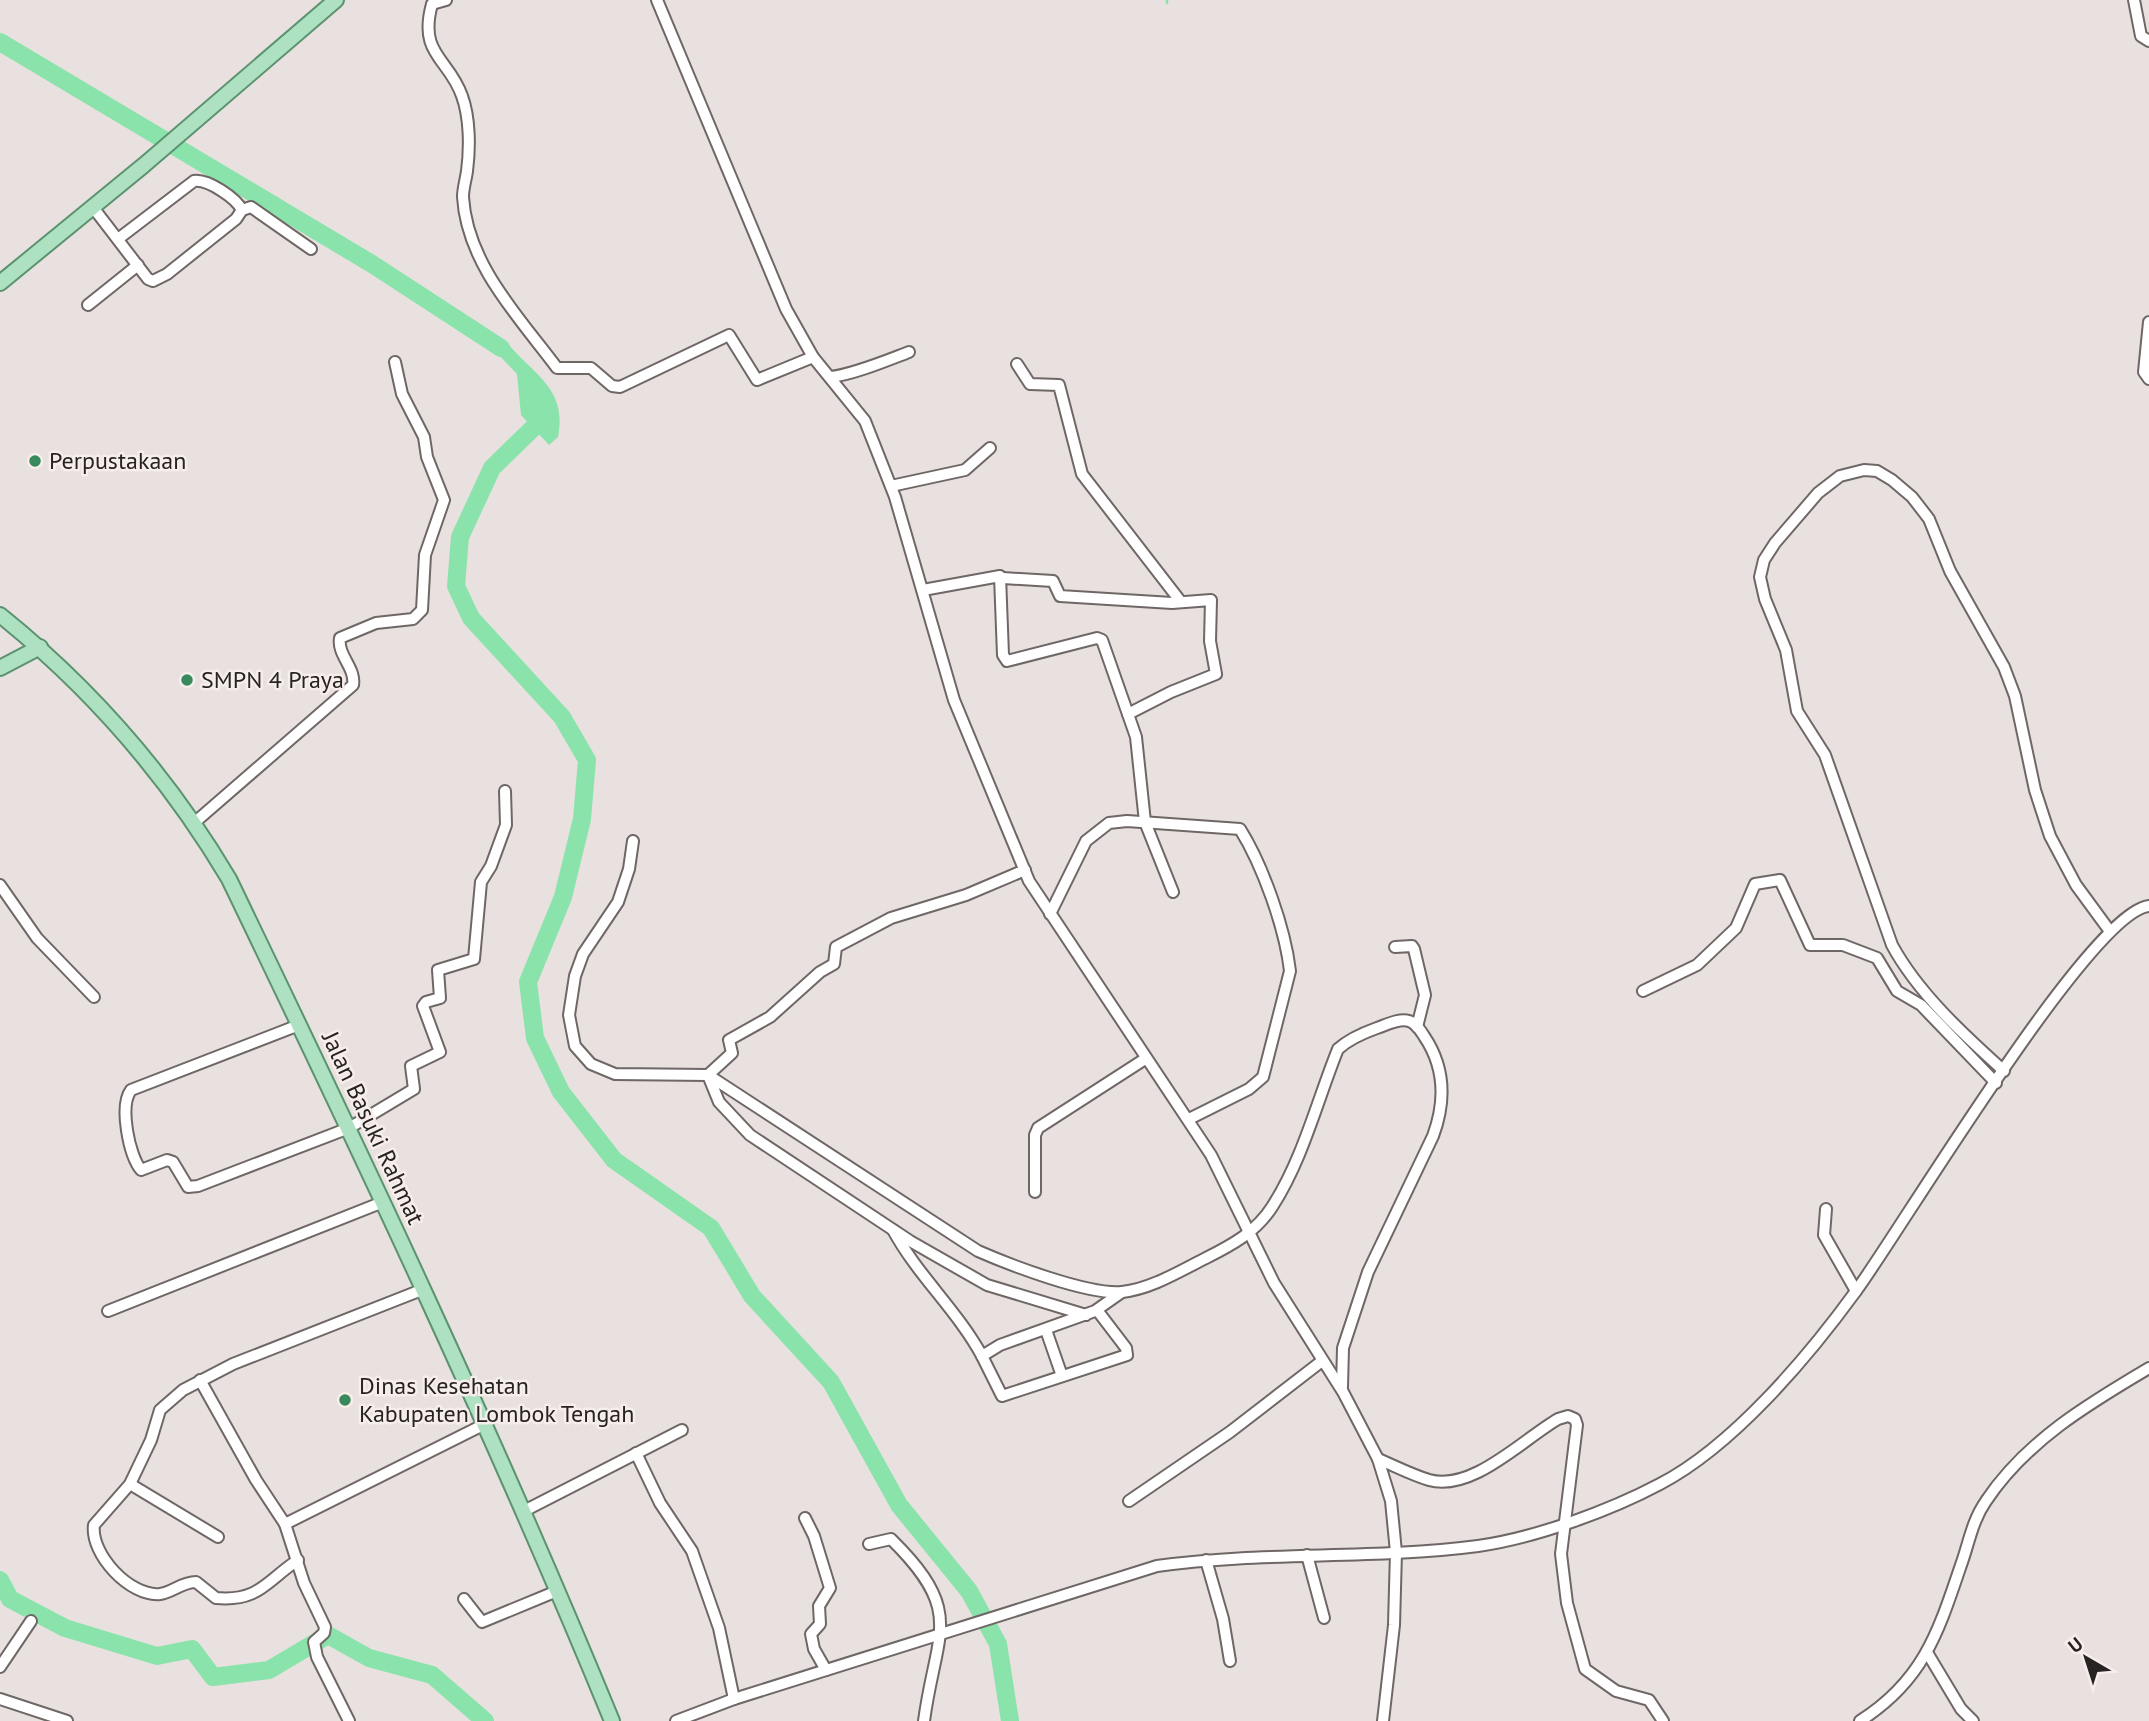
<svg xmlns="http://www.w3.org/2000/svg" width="2149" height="1721" font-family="'PT Sans',sans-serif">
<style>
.water{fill:#89e3ab}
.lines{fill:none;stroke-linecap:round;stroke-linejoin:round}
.stream{stroke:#89e3ab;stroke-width:2.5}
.river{stroke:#89e3ab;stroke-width:18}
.minor-casing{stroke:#6e6765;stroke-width:14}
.major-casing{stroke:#5b926f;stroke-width:18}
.minor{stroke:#fff;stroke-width:10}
.major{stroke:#ade1c1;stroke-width:14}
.poi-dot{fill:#388a5c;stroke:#f7eeec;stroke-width:2.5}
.labels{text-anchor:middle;stroke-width:5;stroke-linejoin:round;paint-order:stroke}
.poi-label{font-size:24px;fill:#262322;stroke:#f7eeec;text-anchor:start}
.street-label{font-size:24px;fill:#262322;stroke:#f7eeec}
</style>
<rect width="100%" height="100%" fill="#e9e1df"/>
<path class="water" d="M 508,344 C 537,377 567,390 558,437 L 549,445 L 521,415 L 517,374 L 496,352 Z"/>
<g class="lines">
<polyline class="stream" points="1167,3 1167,0"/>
<g class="river">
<polyline points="0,42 372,264 501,348"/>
<polyline points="533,428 492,468 460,537 456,586 471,618 562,717 587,760 582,819 563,897 528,982 535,1038 561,1092 614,1160 711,1228 752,1296 831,1382 899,1505 969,1591 998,1644 1010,1721"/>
<polyline points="0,1580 10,1599 65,1628 157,1656 192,1649 213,1677 269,1670 328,1635 369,1658 432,1675 485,1721"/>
</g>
<defs>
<g id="minor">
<path d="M 446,0 L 432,4 C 418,55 449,58 462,96 C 470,118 470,148 467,171 C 466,179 463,188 463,197 C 467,264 519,317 557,368 L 591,368 L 612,386 L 620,387 L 729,335 L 757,380 L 813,357"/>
<polyline points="657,0 786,309 813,357 865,421 895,497 954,700 1029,881 1211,1155 1274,1283 1343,1392 1378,1459 1391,1501 1396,1552 1394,1625 1383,1721"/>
<polyline points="2134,0 2141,36 2149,41"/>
<polyline points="92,206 148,279 153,281 167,274 236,219 242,210 251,207 311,249"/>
<path d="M 118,239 L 194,181 C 208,179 236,198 242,210"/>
<polyline points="88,305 138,265"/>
<polyline points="2149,322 2144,372 2149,379"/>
<polyline points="1017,364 1030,384 1059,385 1082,474 1181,602"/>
<path d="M 830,377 C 852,375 888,360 909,352"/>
<polyline points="891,486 965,470 990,448"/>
<polyline points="1003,578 1053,581 1060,596 1172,603 1211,600 1210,641 1216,674 1171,692 1128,714"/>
<polyline points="923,590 1000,576 1003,655 1007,661 1097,638 1102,640 1136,737 1145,822 1173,892"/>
<path d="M 194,823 L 353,685 C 356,668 337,655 340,638 L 376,623 L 413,619 L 422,610 L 425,555 L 444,500 L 427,457 L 424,437 L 402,394 L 395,362"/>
<path d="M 633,841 L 629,869 L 618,902 L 583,954 L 575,976 L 569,1015 L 575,1046 L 591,1064 L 615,1074 L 708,1075 L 978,1251 C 1010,1265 1088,1295 1122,1292 C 1151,1289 1180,1271 1206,1258 C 1232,1245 1256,1232 1272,1207 C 1303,1159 1317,1101 1338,1049 C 1349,1039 1363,1033 1377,1028 C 1386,1025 1399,1018 1409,1021 C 1416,1023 1420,1030 1424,1036 C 1445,1067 1446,1101 1433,1136 L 1368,1272 L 1343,1348 L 1342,1387"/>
<polyline points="1025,870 966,895 891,918 836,947 834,964 820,972 770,1017 729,1040 732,1053 708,1075 719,1102 750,1135 910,1241 987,1285 1086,1315"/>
<polyline points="0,885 37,938 94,997"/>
<path d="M 1050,914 L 1086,841 L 1109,823 L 1127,821 L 1240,829 C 1263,866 1285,928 1290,971 L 1263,1077 L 1249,1089 L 1189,1119"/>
<polyline points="1395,947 1412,946 1414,949 1425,995 1417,1027"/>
<polyline points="1643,991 1697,965 1736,928 1755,884 1780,880 1810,945 1843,945 1877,958 1897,991 1921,1005 1996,1083"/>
<path d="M 299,1025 L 131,1090 C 119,1106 129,1155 141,1170 L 167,1160 L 173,1162 L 188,1187 L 198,1186 L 349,1128 L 414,1089 L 411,1066 L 440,1052 L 423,1006 L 426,1002 L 440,998 L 438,970 L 474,959 L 481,882 L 491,866 L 506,825 L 505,791"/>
<path d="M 2004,1071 C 1964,1035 1918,993 1892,945 L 1825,755 L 1797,711 L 1786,650 L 1765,599 L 1760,577 L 1764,560 L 1775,543 L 1818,493 L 1840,476 L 1864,470 L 1877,471 L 1892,480 L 1912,497 L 1929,519 L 1950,571 L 2004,667 L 2015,696 L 2035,790 L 2050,836 L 2076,885 L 2109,930"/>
<polyline points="1035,1192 1035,1135 1038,1128 1145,1059"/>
<polyline points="1826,1209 1824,1235 1856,1291"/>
<path d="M 893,1230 C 918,1276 957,1310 982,1356"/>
<polyline points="1097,1310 1126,1348 1127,1355 1002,1396 982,1356 1000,1345 1095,1311 1122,1292"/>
<polyline points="108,1311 383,1202"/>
<polyline points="1046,1330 1062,1376"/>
<polyline points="200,1380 256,1480 285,1524 304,1583 325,1627 324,1633 314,1642 317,1657 349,1721"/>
<polyline points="636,1453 660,1503 692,1551 719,1628 734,1699"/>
<path d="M 1378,1459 C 1395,1466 1412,1475 1429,1480 C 1472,1492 1522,1440 1558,1419 L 1568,1416 L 1575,1419 L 1577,1425 L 1561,1554 L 1567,1603 L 1585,1669 L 1616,1691 L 1649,1700 L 1663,1721"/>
<polyline points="130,1484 218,1537"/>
<polyline points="1129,1501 1230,1432 1322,1361"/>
<polyline points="524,1511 682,1430"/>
<polyline points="805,1518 814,1536 830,1588 819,1606 820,1624 811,1634 814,1649 826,1670"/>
<polyline points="285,1524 485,1424"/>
<path d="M 869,1544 L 891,1539 C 966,1613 936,1631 924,1721"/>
<polyline points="1307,1555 1324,1618"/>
<path d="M 298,1560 C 266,1581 259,1602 216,1598 L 196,1582 C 182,1582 173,1592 160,1594 C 130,1597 90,1554 94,1525 L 130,1484 L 151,1440 L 160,1410 L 183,1390 L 233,1364 L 424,1289"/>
<polyline points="1206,1560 1223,1619 1230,1661"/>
<polyline points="464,1599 482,1622 557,1591"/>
<polyline points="1928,1654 1961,1709 1973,1721"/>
<polyline points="0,1667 31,1621"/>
<polyline points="0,1699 67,1721"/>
<path d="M 676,1721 L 734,1699 L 1157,1566 C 1263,1551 1371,1560 1478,1546 C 1535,1538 1609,1511 1660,1484 C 1733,1446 1808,1357 1856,1291 C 1901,1230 2090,912 2149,906"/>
<path d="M 1860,1721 C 1923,1681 1938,1633 1961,1565 C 1969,1543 1972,1521 1986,1501 C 2026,1441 2088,1404 2149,1368"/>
</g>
<g id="major">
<polyline points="0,283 144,165 336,0"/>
<path d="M 0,615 C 92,689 169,778 229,879 C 363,1157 495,1436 612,1721"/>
<polyline points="0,668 40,647"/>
</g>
</defs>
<use href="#minor" class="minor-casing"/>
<use href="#major" class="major-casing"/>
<use href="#minor" class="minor"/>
<use href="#major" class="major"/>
</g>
<g class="poi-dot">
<circle cx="35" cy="461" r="7"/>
<circle cx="187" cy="680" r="7"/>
<circle cx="345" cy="1400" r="7"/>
</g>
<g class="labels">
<g class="poi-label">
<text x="49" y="469">Perpustakaan</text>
<text x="201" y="688">SMPN 4 Praya</text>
<text x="359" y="1394">Dinas Kesehatan<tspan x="359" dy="28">Kabupaten Lombok Tengah</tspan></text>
</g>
<g class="street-label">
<text transform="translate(373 1128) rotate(65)" y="8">Jalan Basuki Rahmat</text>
</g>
</g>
<g transform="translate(2086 1658) rotate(321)" stroke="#f7eeec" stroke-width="5" paint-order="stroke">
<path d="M0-5L12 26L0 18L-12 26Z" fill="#262322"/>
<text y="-10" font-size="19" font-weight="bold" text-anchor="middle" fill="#262322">U</text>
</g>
</svg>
